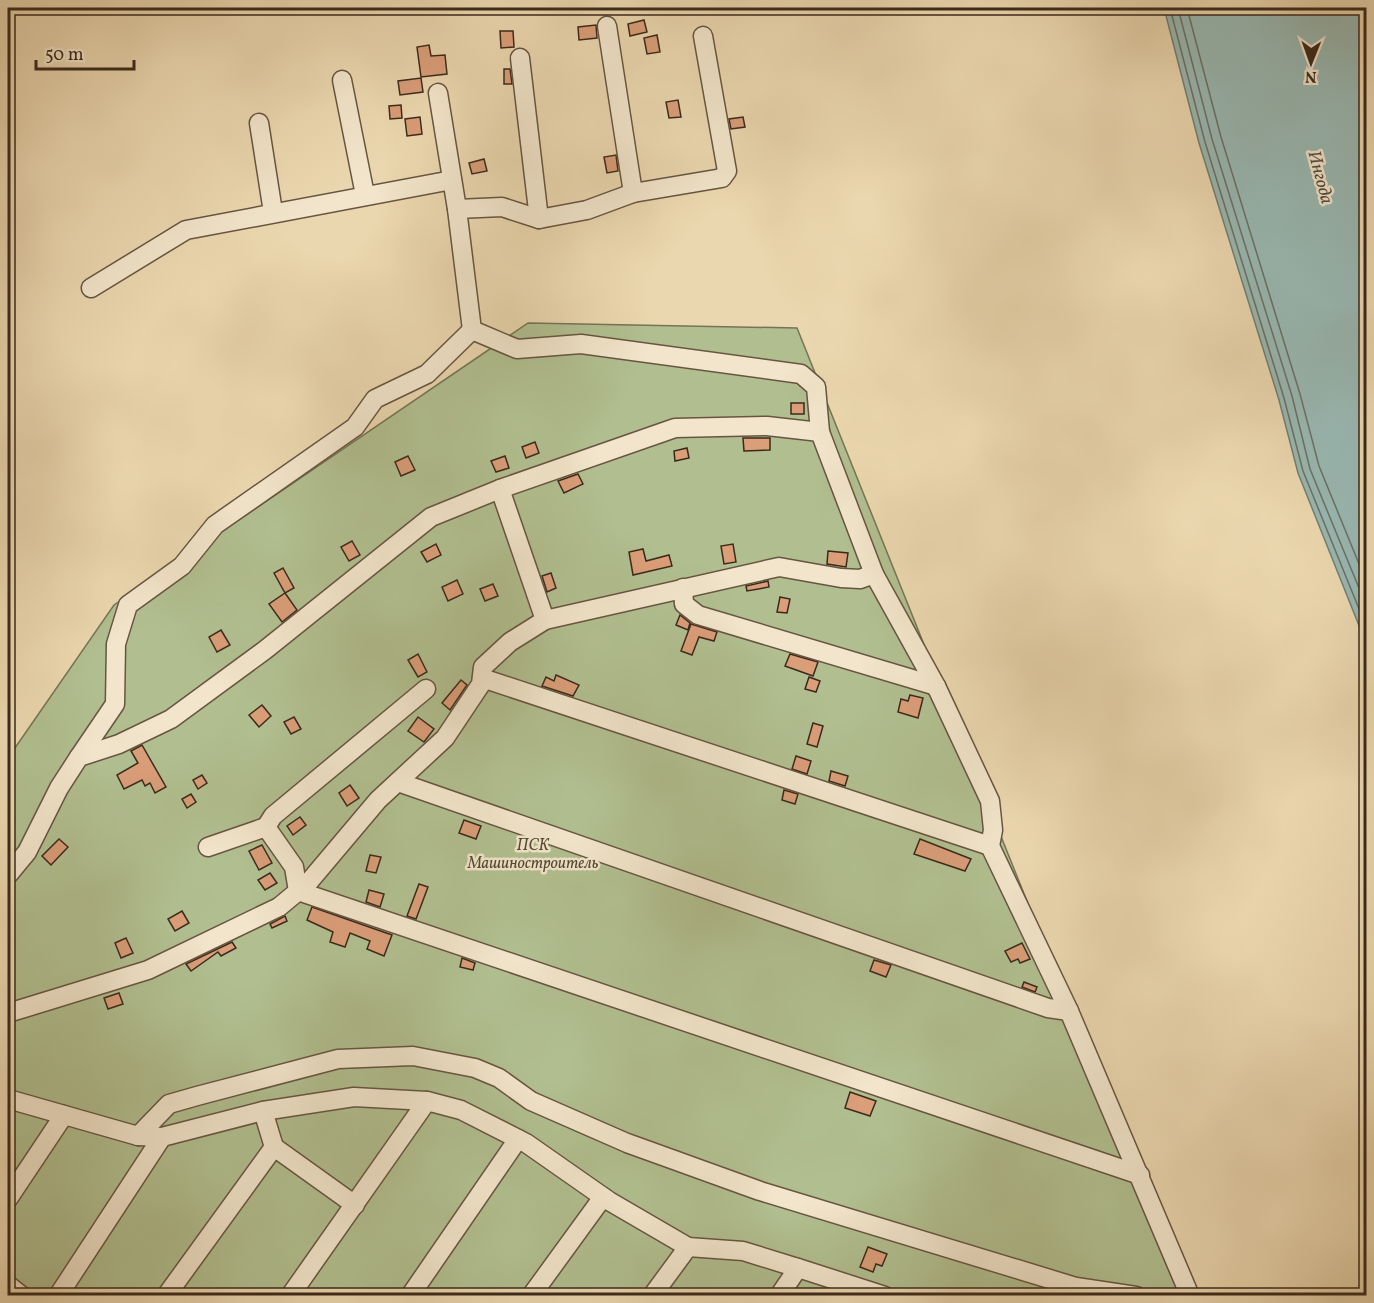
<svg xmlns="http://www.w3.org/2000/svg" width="1374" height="1303" font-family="Vollkorn,serif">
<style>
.green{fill:#b1bf90;stroke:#767456;stroke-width:1.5}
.water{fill:#99b8b2;stroke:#737f76;stroke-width:1.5}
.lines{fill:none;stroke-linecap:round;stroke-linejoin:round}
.shore{stroke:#6a7167;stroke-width:1.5}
.building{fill:#da9e79;stroke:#3b2a1c;stroke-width:1.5}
.minor-casing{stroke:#675541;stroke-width:21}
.minor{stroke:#f2e5cb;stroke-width:18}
.labels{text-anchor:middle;stroke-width:5;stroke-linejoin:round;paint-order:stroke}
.park-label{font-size:16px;font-style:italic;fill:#534833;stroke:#f2e5cb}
.water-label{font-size:18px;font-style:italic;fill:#524e42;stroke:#f2e5cb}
</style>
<rect width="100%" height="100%" fill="#ebd7af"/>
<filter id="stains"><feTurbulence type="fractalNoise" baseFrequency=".00333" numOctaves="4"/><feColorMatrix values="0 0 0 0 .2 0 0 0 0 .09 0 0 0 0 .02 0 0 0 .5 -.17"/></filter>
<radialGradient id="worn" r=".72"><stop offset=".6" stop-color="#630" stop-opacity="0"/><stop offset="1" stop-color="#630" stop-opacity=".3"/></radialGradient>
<polygon class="green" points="528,323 797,328 1185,1295 8,1296 8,758 114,605"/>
<polygon class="water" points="1164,8 1366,8 1366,643 1298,473 1279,400 1199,143"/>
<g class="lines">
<g class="shore">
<polyline points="1170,8 1205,142 1284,398 1303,471 1366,626"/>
<polyline points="1178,8 1212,139 1292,396 1310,469 1366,605"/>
<polyline points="1187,8 1221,137 1300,394 1319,466 1366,581"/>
</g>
</g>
<g class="building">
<polygon points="644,20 647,32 630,36 628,24"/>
<polygon points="596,25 597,38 579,40 578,27"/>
<polygon points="500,31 513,31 514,47 501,48"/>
<polygon points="657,35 660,52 647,54 644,38"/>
<polygon points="429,45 431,56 445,55 447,74 421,77 417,47"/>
<polygon points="504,69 510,69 512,84 504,84"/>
<polygon points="421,78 423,92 400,95 398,81"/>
<polygon points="678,100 681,117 669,118 666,102"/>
<polygon points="401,105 402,118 390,119 389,106"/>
<polygon points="420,117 422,134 407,136 405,119"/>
<polygon points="743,117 745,127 731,129 729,119"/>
<polygon points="616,155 618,171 607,173 604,157"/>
<polygon points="484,159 487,171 472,174 469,163"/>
<rect x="791" y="403" width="13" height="11"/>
<polygon points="743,438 770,438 770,450 744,451"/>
<polygon points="535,442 539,453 526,458 522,447"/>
<polygon points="687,448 689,458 675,461 674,451"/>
<polygon points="408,456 415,470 401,476 395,462"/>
<polygon points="505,456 509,468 496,472 491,461"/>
<polygon points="578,474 583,484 564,493 558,481"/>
<polygon points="352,541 360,555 349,561 341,547"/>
<polygon points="436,544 441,555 427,562 421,552"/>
<polygon points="733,544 736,562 724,564 721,546"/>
<polygon points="643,549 646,561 669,555 672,566 633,575 629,552"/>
<polygon points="828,551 848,553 846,567 827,564"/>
<polygon points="283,568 294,588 285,593 274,573"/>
<polygon points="551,573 556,588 547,592 542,576"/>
<polygon points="457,580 463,594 448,601 442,587"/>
<polygon points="768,581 769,587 747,591 746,586"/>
<polygon points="493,584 498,596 485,601 480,589"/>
<polygon points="285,593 297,610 282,622 269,604"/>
<polygon points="780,597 790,599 787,613 777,612"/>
<polygon points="680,615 690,623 688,630 676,625"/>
<polygon points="691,624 717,632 714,641 699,637 692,655 681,651"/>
<polygon points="221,630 230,645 217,652 209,637"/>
<polygon points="418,654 427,672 418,677 408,660"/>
<polygon points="790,654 818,662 813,676 785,666"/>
<polygon points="556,675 579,685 573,696 542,686 546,677 554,681"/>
<polygon points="809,677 820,681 816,692 805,689"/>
<polygon points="461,680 467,685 450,710 442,703"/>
<polygon points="910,695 923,698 918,718 898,712 901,699 908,701"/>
<polygon points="262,705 271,716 259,727 249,715"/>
<polygon points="294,717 301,729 291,734 284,722"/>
<polygon points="418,717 434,729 424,742 408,731"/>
<polygon points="813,723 823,726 817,747 807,744"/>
<polygon points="142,745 166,787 155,793 150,783 145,786 142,780 124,789 117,775 138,763 131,751"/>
<polygon points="796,756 811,761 807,774 792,769"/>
<polygon points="831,771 848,776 845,786 829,781"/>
<polygon points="202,775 207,783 198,789 193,780"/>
<polygon points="350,785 359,798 347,806 339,793"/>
<polygon points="784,790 798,794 795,804 782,800"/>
<polygon points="191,794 196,802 187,808 182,799"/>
<polygon points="300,817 306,825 293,835 287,826"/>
<polygon points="464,820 481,826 476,839 459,833"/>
<polygon points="59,839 68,847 51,865 42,856"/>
<polygon points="920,839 971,859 965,871 914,854"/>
<polygon points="262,845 272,863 259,870 249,851"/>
<polygon points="370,855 381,857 376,873 366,871"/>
<polygon points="270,873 277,883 265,890 258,880"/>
<polygon points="419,884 428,887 416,919 407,916"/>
<polygon points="369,890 384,894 380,907 366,902"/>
<polygon points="312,907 392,935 384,956 367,949 370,941 350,933 345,947 330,942 333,932 307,920"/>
<polygon points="182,911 189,923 175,931 168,919"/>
<polygon points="285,916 287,921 272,928 270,924"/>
<polygon points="126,938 133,953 121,958 115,943"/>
<polygon points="232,942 236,948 221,956 218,952 191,971 186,964"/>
<polygon points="1022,943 1030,959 1020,963 1018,959 1011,962 1005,951"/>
<polygon points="462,958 475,963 473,970 460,967"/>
<polygon points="874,960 891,965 886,977 870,971"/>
<polygon points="1024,982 1037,987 1035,992 1022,987"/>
<polygon points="119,993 123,1004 108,1009 104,998"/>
<polygon points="850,1092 876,1101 870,1116 845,1108"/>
<polygon points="868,1247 887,1254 882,1266 876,1264 873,1272 860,1267"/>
</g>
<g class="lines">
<defs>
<g id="minor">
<polyline points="607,26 633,193"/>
<polyline points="520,58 539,219"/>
<polyline points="342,80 365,195"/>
<polyline points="438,93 457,209 472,330 517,349 581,344 801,374 816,387 820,432 874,574"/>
<polyline points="259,123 273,212"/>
<polyline points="457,209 502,207 539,219 587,210 633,193 722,178 727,171 703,36"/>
<polyline points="91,288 186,230 452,180"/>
<polyline points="500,489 545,620"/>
<polyline points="683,588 684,604 698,615 936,686"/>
<polyline points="482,678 990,846"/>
<polyline points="79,757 115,704 116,644 128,605 182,566 215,525 355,427 375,399 427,374 472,330"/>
<polyline points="398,782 1048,1008 1069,1011"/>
<polyline points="266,827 273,816 426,689"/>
<polyline points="208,847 266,827 294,867 298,891 1140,1175"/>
<polyline points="8,875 27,852 59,788 79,757 119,744 171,719 265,650 431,517 500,489 675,428 767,426 820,432"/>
<polyline points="8,1013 148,970 279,907 308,883 378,800 445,738 481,684 483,667 510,642 545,620 779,567 841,578 860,579 874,574 936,686 990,801 993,830 990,846 1069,1011 1190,1296"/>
<polyline points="8,1099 138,1136 162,1137 263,1111 354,1097 427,1101 461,1110 526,1143 609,1201 688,1247 743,1251 798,1268"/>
<polyline points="138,1136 169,1104 197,1096 338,1059 413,1056 475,1068 499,1078 531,1101 627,1143 760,1191 1076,1287 1136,1296"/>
<polyline points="274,1147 355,1205"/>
<polyline points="8,1199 64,1115"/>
<polyline points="8,1285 22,1296"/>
<polyline points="58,1296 162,1137"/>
<polyline points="166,1296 274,1147 263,1111"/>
<polyline points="290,1296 427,1101"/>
<polyline points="410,1296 518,1139"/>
<polyline points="531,1296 603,1197"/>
<polyline points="652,1296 688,1247"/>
<polyline points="779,1296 798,1268 885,1296"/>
</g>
</defs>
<use href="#minor" class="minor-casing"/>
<use href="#minor" class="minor"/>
</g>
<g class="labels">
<g class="park-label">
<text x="533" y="850">ПСК<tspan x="533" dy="18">Машиностроитель</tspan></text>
</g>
<g class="water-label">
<text transform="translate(1321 177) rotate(75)" y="6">Ингода</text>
</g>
</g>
<rect width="1374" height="1303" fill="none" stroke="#ebd7af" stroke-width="30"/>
<rect x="9" y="9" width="1356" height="1285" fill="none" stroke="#3b2a1c" stroke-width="3"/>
<rect x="15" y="15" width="1344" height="1273" fill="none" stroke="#3b2a1c" stroke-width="1.5"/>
<g transform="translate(1311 63) rotate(181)" stroke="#f2e5cb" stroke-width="4.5" paint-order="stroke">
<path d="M0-4.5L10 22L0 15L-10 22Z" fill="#3b2a1c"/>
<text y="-9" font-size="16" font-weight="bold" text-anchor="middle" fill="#3b2a1c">N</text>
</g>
<path d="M36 60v9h98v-9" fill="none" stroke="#3b2a1c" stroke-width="3"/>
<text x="45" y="60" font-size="18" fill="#3b2a1c" stroke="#f2e5cb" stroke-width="4.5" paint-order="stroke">50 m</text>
<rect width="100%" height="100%" filter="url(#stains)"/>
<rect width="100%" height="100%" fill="url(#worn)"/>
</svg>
